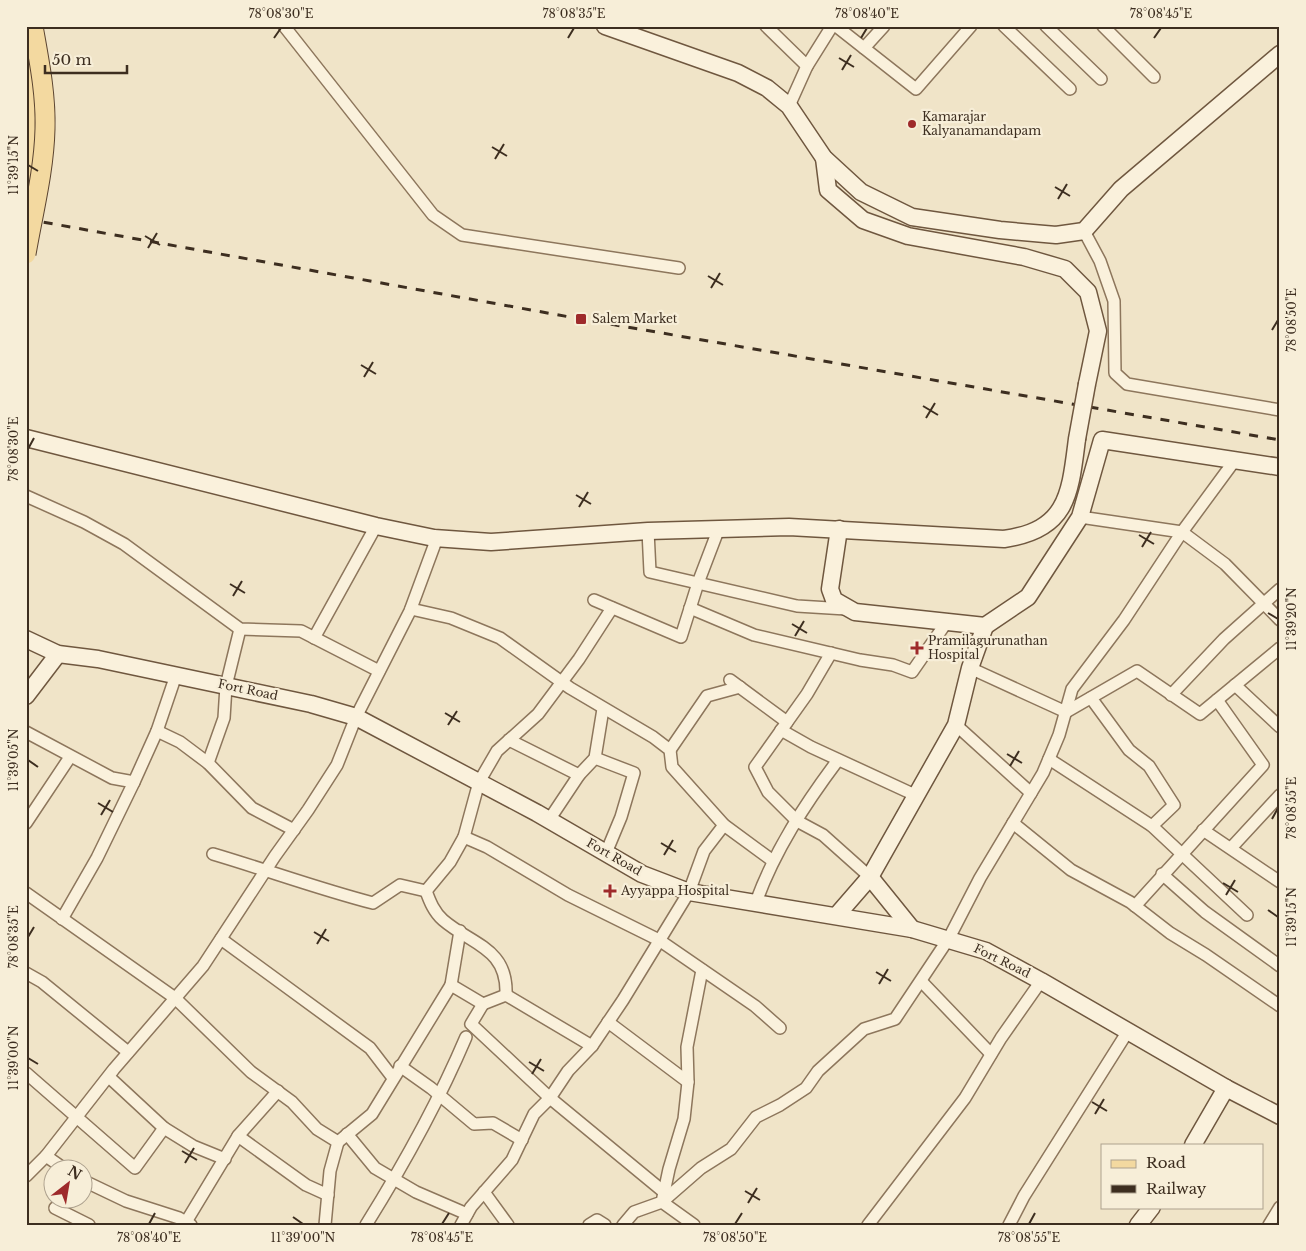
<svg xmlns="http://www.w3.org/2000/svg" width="1306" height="1251" font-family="'Libre Baskerville',serif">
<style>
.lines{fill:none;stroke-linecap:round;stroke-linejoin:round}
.street-casing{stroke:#8d765c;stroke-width:14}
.secondary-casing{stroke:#6f573f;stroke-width:19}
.primary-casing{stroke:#5b4430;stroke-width:21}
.street{stroke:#faf1dc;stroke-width:11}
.secondary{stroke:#faf1dc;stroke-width:16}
.primary{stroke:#f3d9a0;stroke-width:19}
.rail{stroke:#3d2e20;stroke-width:3;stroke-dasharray:9 9;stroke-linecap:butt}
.secondary-bridge-casing{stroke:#6f573f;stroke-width:19;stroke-linecap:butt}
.primary-bridge-casing{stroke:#5b4430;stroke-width:21;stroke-linecap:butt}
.secondary-bridge{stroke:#faf1dc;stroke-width:16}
.primary-bridge{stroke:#f3d9a0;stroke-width:19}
.ticks{fill:none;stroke:#3d2e20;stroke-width:2}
.poi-dot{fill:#9e2a2b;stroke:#f7eed8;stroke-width:2}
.labels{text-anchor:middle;stroke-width:4.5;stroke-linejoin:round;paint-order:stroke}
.poi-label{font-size:12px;fill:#3d2e20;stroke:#f7eed8;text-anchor:start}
.street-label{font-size:12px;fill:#3d2e20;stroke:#f7eed8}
.neatline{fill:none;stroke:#3d2e20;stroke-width:2}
.ticks-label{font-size:12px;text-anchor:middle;fill:#3d2e20}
</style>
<rect width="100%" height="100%" fill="#f0e4c8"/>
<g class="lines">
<defs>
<g id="street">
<polyline points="284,26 433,215 462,235 679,268"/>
<polyline points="766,26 807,66"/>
<polyline points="836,26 916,89 971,26"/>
<polyline points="1004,26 1070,89"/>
<polyline points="1046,26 1101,79"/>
<polyline points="1103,26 1154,77"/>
<polyline points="864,48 884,26"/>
<polyline points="789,106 807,66 832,26"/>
<polyline points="1084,231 1100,261 1114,301 1115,373 1127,384 1280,410"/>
<polyline points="26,496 84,522 124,544 240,629 301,631 379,671"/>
<polyline points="1080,517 1182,532 1225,564 1280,620"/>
<polyline points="648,531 650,572 797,606 846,609"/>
<polyline points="594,600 681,637 698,583 719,528"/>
<polyline points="690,608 754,635 860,660 893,665 912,672 946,623"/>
<polyline points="411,609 451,618 500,638 570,688 653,737 670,750 672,767 724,825 773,861"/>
<polyline points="314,638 376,526"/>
<polyline points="831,653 807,694 755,767 768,792 797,821 823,835 870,877"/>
<polyline points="970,668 1066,712 1137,671 1200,714 1280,648"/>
<polyline points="730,680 787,722"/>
<polyline points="1235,685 1280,727"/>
<polyline points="1171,695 1224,639 1280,589"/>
<polyline points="1091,698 1129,750 1149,766 1174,805 1152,826"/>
<polyline points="956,725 1031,793"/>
<polyline points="781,730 811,747 915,795"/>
<polyline points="157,731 180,742 208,763 252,808 294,830"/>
<polyline points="26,732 112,778 134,782 157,731 176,675"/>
<polyline points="509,740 579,775"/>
<polyline points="670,750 707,696 740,687"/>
<polyline points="595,758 634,773 621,817 606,853"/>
<polyline points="1049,759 1152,826 1247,915"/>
<polyline points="208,763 224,718 226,686 240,629"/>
<polyline points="549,820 579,775 595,758 603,709"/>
<polyline points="26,823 70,757"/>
<polyline points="1013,823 1071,870 1130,902 1170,933 1206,955 1280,1006"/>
<polyline points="1203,830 1280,882"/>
<polyline points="464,837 479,782 497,751 538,714 579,659 612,608"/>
<polyline points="1231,848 1280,795"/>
<path d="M 213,854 C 267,870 319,889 373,903 L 400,885 L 426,891 L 450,862 L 464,837 L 487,847 L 568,895 L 659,940 L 755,1006 L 780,1028"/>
<polyline points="1162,874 1205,912 1280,966"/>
<path d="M 426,891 C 430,902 434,912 443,920 C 472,945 508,948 506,995"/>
<polyline points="26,893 175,998 251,1072 292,1102 317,1129 338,1142 372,1114 451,985 483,1004 506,995 592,1046"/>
<path d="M 756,902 C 775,850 805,804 838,760"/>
<polyline points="1135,906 1263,765 1217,700"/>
<polyline points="62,919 97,858 134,782"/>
<polyline points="221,939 370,1048 393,1078"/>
<polyline points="26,973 42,982 128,1052"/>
<polyline points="922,982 991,1054"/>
<polyline points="451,985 460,931"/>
<polyline points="483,1004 471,1024 550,1098 664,1192"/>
<polyline points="608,1022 688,1082"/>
<polyline points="400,1066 431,1088 474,1124 493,1123 522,1140"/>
<polyline points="26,1073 135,1168 164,1128"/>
<polyline points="109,1077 164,1128 193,1146 225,1159"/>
<polyline points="347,1134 375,1168 416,1192 467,1214"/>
<polyline points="238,1136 278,1091"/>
<polyline points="46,1156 63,1168"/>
<polyline points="26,1176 46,1156 114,1069 203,966 275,856 308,810 337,765 356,717 410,611 437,538"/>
<polyline points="82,1180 126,1201 179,1218 191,1225"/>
<polyline points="484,1192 508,1225"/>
<polyline points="55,1208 89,1225"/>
<polyline points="186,1222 238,1136 306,1185 328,1195"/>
<polyline points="325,1225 330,1171 338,1142"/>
<path d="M 366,1225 C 404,1164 438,1103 466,1037"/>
<polyline points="461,1225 471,1207 512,1160 534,1114 550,1098 568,1071 592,1046 623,1000 689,892 704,851 724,825"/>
<polyline points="589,1225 597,1220 605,1225"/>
<polyline points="623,1225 634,1212 662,1202 669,1169 684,1119 688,1082 687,1047 702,970"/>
<polyline points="694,1225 662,1202 701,1168 731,1149 756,1117 780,1105 806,1088 818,1071 864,1029 895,1019 949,938 980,878 1043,773 1059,735 1072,689 1124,620 1182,532 1235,460"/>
<polyline points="868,1225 965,1098 1001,1038 1041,981"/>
<polyline points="1009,1225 1024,1196 1128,1031"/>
<polyline points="1269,1225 1280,1207"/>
</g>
<g id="secondary">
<polyline points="605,26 738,73 767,88 789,106 824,158 861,192 912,217 1000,230 1056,235 1084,231 1121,189 1280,54"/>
<polyline points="824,158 828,190 863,220 908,236 1024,257 1065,269 1088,292 1098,331 1087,384"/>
<path d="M 26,438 L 376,526 L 434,538 L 491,542 L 648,531 L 789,527 L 1004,539 C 1068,530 1070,494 1077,439"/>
<polyline points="839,529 830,589 834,600 855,612 985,626 1028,597 1080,517 1102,440 1280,467"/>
<polyline points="26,639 58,654 98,659 226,686 311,704 356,717 537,813 642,874 689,892 912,929 986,951 1041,981 1226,1088 1280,1116"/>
<polyline points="26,696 58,654"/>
<polyline points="870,877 912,929"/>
<polyline points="837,915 870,877 956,725 970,668 985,626"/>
<polyline points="1193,1145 1226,1088"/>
<polyline points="1138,1225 1152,1207"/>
</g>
<path id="primary" d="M 26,41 C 36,102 37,140 26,201"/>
</defs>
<use href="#street" class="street-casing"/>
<use href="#secondary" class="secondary-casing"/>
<use href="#primary" class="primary-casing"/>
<use href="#street" class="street"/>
<use href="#secondary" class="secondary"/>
<use href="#primary" class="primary"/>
<polyline class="rail" points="26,219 581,319 1280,440"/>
<defs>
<polyline id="secondary-bridge" points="1077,439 1087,384"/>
<path id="primary-bridge" d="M 26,254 C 33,213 44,171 45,129 C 46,94 39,60 33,26"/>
</defs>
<use href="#secondary-bridge" class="secondary-bridge-casing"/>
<use href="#primary-bridge" class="primary-bridge-casing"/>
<use href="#secondary-bridge" class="secondary-bridge"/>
<use href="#primary-bridge" class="primary-bridge"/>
</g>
<path class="ticks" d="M 274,38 L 281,28M 568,38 L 574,28M 861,38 L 867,28M 1154,38 L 1161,28M 839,58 L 854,67M 842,70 L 851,55M 492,147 L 507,156M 495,159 L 504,144M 28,165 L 38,171M 1055,187 L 1070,196M 1058,199 L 1067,184M 145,236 L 160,245M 148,248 L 157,233M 708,276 L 723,285M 711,288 L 720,273M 1272,330 L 1278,320M 361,365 L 376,374M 364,377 L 373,362M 923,406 L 938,415M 926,418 L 935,403M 28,449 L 34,438M 576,495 L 591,504M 579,507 L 588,492M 1139,535 L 1154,544M 1142,547 L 1151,532M 230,584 L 245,593M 233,596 L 242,581M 1268,613 L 1278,619M 792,624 L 807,633M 795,636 L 804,621M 445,713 L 460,722M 448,725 L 457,711M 1007,754 L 1022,763M 28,760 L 38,767M 1010,766 L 1019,751M 98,803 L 113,812M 101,815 L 110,800M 1272,819 L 1278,808M 661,843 L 676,852M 664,855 L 673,840M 1223,883 L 1238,892M 1226,895 L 1235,880M 1268,910 L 1278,917M 314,932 L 329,941M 28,937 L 34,927M 317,944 L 326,929M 876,972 L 891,981M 879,984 L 888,969M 28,1058 L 38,1064M 529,1062 L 544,1071M 532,1074 L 541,1059M 1092,1102 L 1107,1111M 1095,1114 L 1104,1099M 182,1151 L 197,1160M 185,1163 L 194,1148M 745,1191 L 760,1200M 748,1203 L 757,1188M 293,1217 L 303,1224M 149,1224 L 155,1213M 442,1224 L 449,1213M 735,1224 L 742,1213M 1029,1224 L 1035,1213"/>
<g class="poi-dot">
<circle cx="912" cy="124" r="5"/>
<rect x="575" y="313" width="12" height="12" rx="2.5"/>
<path d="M914.5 640.5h5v5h5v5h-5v5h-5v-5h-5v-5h5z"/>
<path d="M607.5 883.5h5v5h5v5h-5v5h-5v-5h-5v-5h5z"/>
</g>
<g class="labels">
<g class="poi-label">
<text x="922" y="121">Kamarajar<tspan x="922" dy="14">Kalyanamandapam</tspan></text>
<text x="592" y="323">Salem Market</text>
<text x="928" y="645">Pramilagurunathan<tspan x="928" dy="14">Hospital</tspan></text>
<text x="621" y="895">Ayyappa Hospital</text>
</g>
<g class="street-label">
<text transform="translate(248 690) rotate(12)" y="4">Fort Road</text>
<text transform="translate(614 857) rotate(30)" y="4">Fort Road</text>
<text transform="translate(1002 961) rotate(26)" y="4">Fort Road</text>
</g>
</g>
<rect width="1306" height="1251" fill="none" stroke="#f7eed8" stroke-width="55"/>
<rect x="1101" y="1144" width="162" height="65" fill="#f7eed8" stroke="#ada18e"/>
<rect x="1111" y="1160" width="25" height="8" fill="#f3d9a0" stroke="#ada18e"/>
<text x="1146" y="1168" font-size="15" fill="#3d2e20">Road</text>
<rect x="1111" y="1185" width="25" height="8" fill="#3d2e20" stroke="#ada18e"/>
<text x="1146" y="1194" font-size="15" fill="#3d2e20">Railway</text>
<g transform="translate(68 1184) rotate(31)"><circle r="24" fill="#f7eed8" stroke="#ada18e"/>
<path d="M0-4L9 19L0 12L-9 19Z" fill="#9e2a2b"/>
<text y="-8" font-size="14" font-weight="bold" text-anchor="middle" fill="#3d2e20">N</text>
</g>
<path d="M45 65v8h82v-8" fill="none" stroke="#3d2e20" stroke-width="2.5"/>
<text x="52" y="65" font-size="15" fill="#3d2e20" stroke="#f7eed8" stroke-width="4" paint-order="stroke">50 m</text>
<rect x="28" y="28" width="1250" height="1196" class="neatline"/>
<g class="ticks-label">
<text x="281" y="18">78°08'30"E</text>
<text x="574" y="18">78°08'35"E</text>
<text x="867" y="18">78°08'40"E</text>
<text x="1161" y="18">78°08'45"E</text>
<text transform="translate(14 165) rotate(-90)" y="4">11°39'15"N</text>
<text transform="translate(1292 320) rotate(-90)" y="4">78°08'50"E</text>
<text transform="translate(14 449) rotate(-90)" y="4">78°08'30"E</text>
<text transform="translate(1292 619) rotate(-90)" y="4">11°39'20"N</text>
<text transform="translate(14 760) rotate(-90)" y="4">11°39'05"N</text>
<text transform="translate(1292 808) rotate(-90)" y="4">78°08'55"E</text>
<text transform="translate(1292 917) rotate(-90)" y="4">11°39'15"N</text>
<text transform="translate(14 937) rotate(-90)" y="4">78°08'35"E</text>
<text transform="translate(14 1058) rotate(-90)" y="4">11°39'00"N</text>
<text x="149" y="1242">78°08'40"E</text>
<text x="303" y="1242">11°39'00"N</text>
<text x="442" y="1242">78°08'45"E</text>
<text x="735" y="1242">78°08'50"E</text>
<text x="1029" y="1242">78°08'55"E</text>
</g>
</svg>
